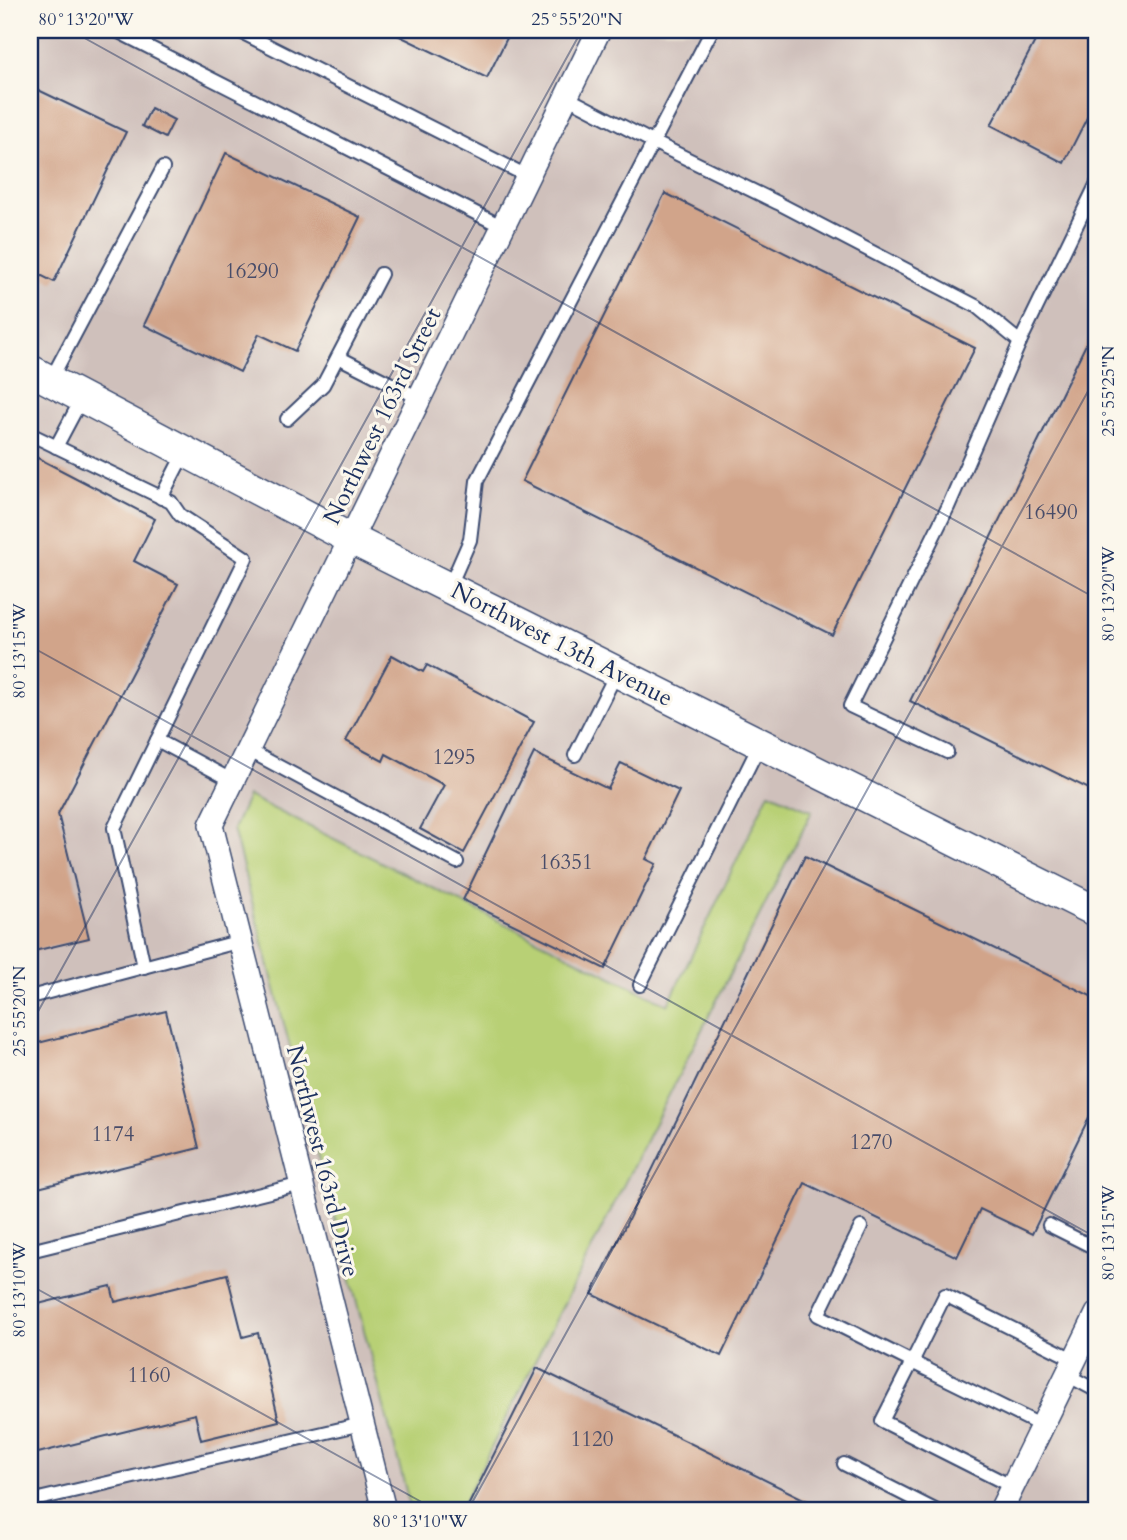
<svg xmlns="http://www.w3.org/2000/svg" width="1127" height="1540" font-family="Cardo,serif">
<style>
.industrial{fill:#cfc0bb}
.green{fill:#b8d075;stroke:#6a806a;stroke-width:2}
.building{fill:#d1a48a}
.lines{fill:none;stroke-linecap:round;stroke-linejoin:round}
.service-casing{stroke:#3c4b70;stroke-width:16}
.minor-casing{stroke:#3c4b70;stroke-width:26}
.tertiary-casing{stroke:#3c4b70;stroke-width:33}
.service{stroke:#fff;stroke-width:12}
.minor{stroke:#fff;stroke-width:23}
.tertiary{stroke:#fff;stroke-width:30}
.ticks{fill:none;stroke:#1b2f5e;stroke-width:2;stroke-opacity:0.45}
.labels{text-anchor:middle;stroke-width:6;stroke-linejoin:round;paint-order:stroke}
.number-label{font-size:21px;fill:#484c69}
.street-label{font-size:24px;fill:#1b2f5e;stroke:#fbf7ec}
.neatline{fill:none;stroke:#1b2f5e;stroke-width:2.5}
.ticks-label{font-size:18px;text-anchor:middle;fill:#1b2f5e}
</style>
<rect width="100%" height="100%" fill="#fbf7ec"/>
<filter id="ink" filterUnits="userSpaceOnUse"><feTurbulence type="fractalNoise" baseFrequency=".0143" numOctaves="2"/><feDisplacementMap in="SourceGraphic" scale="14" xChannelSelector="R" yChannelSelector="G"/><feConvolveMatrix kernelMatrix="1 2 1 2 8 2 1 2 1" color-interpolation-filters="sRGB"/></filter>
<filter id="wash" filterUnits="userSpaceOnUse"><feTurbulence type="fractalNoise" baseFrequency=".00686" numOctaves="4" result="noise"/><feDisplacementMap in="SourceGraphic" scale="28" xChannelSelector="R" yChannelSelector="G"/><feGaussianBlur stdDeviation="1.57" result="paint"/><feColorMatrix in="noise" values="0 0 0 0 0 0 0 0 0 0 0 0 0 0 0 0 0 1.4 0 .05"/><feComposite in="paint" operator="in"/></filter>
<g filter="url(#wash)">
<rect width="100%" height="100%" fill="#f5ecd7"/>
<rect class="industrial" x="30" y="30" width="1067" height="1480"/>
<polygon class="green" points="769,792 812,811 460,1510 411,1510 233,829 248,796 668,1005"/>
<g id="blocks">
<g class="building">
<polygon points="387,30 511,30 487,78"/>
<polygon points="1041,30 1079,30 1097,39 1097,98 1064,163 991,125"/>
<polygon points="30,86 126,132 54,282 30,270"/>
<polygon points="151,108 174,120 165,138 142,126"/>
<polygon points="226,153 360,217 295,351 259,334 240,372 144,325"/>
<polygon points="665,193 975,348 832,635 522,481"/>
<polygon points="1097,322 1097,793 910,701"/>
<polygon points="30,454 155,519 134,561 178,584 58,814 89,938 30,952"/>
<polygon points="392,655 423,672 427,665 534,722 464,853 420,829 444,785 386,754 383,761 346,741"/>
<polygon points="534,753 608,789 621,763 679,791 646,859 656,864 605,969 463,900"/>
<polygon points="805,856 1097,999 1097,1101 1032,1234 980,1209 957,1257 805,1183 721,1356 592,1294"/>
<polygon points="166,1011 199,1148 30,1190 30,1045"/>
<polygon points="227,1274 243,1337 258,1333 279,1421 201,1440 195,1414 30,1455 30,1306 111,1286 115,1302"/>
<polygon points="537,1368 826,1510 466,1510"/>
</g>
</g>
</g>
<g filter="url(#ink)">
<use href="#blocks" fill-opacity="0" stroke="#3c4b70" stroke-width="2"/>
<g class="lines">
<defs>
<g id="service">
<polyline points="115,30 503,227"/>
<polyline points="237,30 527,176"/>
<polyline points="566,97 653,142 778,203 976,306 1020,342 1097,183"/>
<polyline points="338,357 419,398"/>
<polyline points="50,381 163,168"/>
<polyline points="287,419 323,385 381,274"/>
<polyline points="30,434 171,502 180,515 246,558 114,828 144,967"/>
<polyline points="56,447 82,398"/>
<polyline points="161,498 185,451"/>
<polyline points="449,588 470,540 477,481 712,30"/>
<polyline points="157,740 233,781"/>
<polyline points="248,750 457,862"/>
<polyline points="947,752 850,706 948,507 1020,342"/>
<polyline points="575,755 617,672"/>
<polyline points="640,985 760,744"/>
<polyline points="30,997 241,941"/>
<polyline points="1049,1225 1097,1249"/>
<polyline points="861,1227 818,1315 912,1362 945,1295 1075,1360"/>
<polyline points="30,1251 302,1184"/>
<polyline points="1067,1375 1097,1391"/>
<polyline points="844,1464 935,1510"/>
<polyline points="1013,1487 882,1421 912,1362 1042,1426"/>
<polyline points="30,1501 362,1424"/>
</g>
<g id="minor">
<polyline points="384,1510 211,825 599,30"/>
<polyline points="1001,1510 1097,1314"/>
</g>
<polyline id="tertiary" points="30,370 351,539 1097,912"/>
</defs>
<use href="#service" class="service-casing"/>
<use href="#minor" class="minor-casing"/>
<use href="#tertiary" class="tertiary-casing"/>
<use href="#service" class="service"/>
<use href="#minor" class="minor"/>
<use href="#tertiary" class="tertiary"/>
</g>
</g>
<path class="ticks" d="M 70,30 L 1097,599M 30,646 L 1097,1238M 30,1026 L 582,30M 30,1285 L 436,1510M 468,1510 L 1097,375"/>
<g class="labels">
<g class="number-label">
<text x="252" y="278">16290</text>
<text x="1051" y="519">16490</text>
<text x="454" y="764">1295</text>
<text x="566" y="869">16351</text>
<text x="113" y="1141">1174</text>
<text x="871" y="1149">1270</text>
<text x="149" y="1382">1160</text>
<text x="592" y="1446">1120</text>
</g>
<g class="street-label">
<text transform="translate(382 416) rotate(-64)" y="8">Northwest 163rd Street</text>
<text transform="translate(562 644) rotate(27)" y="8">Northwest 13th Avenue</text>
<text transform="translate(323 1161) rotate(76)" y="8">Northwest 163rd Drive</text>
</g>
</g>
<rect width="1127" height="1540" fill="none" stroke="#fbf7ec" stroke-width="77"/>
<rect x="38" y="38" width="1050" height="1464" class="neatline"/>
<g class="ticks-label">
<text x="86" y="25">80°13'20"W</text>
<text x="577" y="25">25°55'20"N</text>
<text transform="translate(1108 391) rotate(-90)" y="6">25°55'25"N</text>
<text transform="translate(1108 594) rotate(-90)" y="6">80°13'20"W</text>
<text transform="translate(19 651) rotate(-90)" y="6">80°13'15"W</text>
<text transform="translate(19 1011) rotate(-90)" y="6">25°55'20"N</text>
<text transform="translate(1108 1233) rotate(-90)" y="6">80°13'15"W</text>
<text transform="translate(19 1290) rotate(-90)" y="6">80°13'10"W</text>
<text x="420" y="1527">80°13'10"W</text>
</g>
</svg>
